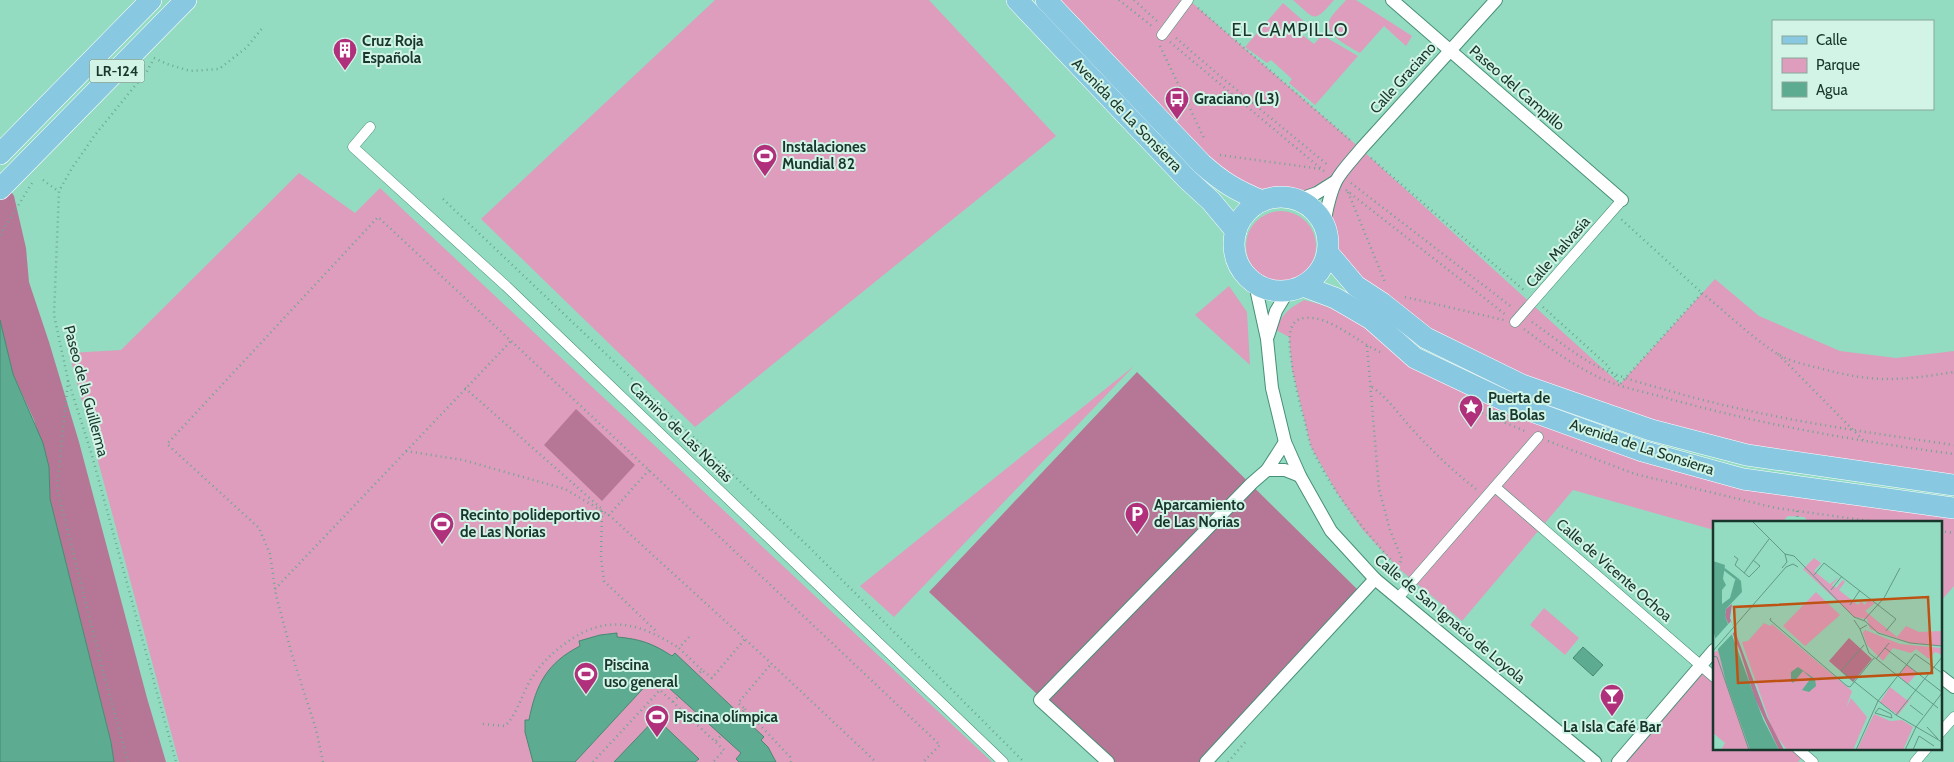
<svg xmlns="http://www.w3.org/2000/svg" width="1954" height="762" font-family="Cabin,sans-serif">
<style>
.green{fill:#de9dbc}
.forest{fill:#b67796}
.water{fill:#5dab90;stroke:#488872}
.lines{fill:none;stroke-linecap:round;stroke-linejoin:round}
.pedestrian-casing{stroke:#488f77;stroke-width:11}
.minor-casing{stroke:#488f77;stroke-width:14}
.primary-casing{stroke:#fff;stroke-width:22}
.path{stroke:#6ca792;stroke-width:2.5;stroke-dasharray:1 4;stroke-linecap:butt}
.pedestrian{stroke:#fff;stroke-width:10}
.minor{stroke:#fff;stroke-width:12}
.primary{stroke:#89c8e1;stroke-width:21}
.labels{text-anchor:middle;stroke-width:4;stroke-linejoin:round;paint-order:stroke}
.shield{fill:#d1f4e6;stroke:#506f64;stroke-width:1}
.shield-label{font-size:14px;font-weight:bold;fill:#18362c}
.poi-label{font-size:15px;font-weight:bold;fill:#18362c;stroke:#d1f4e6;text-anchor:start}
.street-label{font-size:15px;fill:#18362c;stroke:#d1f4e6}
.quarter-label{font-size:18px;letter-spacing:1px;fill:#18362c;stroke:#d1f4e6}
.inset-river{fill:none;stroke:#5dab90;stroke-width:2.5}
.inset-road{fill:none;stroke:#629a85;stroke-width:1}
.view{fill:#be5212;fill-opacity:0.15;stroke:#be5212;stroke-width:2.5}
.inset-edge{fill:none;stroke:#18362c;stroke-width:2.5}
</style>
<rect width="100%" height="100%" fill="#93dcc1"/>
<g class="green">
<polygon points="715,0 929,0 1056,136 695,427 481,219"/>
<polygon points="1047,0 1189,0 1361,149 1620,384 1715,279 1759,316 1840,351 1896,358 1954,351 1954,485 1651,430 1426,338 1328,253 1324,224 1336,182 1297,200 1280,197 1270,199 1236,191"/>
<path d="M 1293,0 L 1334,0 C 1313,24 1316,20 1293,0 Z"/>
<path d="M 1346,0 L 1356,0 L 1412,36 L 1406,46 L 1384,26 L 1360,53 C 1350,47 1322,34 1330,19 C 1334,12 1341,6 1346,0 Z"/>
<polygon points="1283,3 1308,25 1301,34 1314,44 1322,35 1358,56 1315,105 1289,83 1292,79 1271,60 1267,63 1245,47"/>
<polygon points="299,173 355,213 380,188 992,762 179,762 69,353 121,350"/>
<circle cx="1281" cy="246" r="35"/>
<polygon points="1229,286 1247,312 1250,365 1195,315"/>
<path d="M 1304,300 C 1335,307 1354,320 1380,336 L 1642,451 L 1954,507 L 1954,586 L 1940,602 L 1940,522 L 1809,522 L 1804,517 L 1788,516 L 1782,522 L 1714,522 L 1714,530 L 1573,490 L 1462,621 L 1398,568 L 1362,529 L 1337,493 L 1311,447 L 1292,369 L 1289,337 L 1276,330 C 1283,313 1288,309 1304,300 Z"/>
<polygon points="1134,366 894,617 860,586"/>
<polygon points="1544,608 1579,638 1565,655 1530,625"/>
<polygon points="1701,665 1714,677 1714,748 1797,748 1804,755 1798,762 1618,762"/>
</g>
<g class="forest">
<polygon points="0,175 14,196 26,248 29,282 49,342 79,442 147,698 166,762 114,762 111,741 50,499 49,467 34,420 13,374 0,320"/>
<polygon points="1137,372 1361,593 1204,762 1109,762 929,592"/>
<polygon points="576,409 635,465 602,501 544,445"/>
</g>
<g class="water">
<polygon points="0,320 13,374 43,443 49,467 50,499 111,742 114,762 0,762"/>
<path d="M 617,633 L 617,637 C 640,639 652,643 672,656 L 675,653 L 764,737 L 761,740 L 768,747 L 776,762 L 739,762 L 736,759 L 741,753 L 658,678 L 654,683 L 651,680 L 575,762 L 533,762 L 525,732 L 525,720 L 529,720 C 536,684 547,663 580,646 L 579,641 L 600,635 Z"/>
<polygon points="1583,647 1603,665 1593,676 1573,658"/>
<polygon points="656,718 699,759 695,762 614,762"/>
</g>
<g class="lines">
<defs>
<g id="pedestrian">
<polyline points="1162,35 1188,0"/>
<polyline points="370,127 353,147 506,286 1003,762"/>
<polyline points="1515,322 1622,200"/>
<polyline points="1495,487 1714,677"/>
<polyline points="1398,598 1538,437"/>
<polyline points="1940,733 1954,717"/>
<polyline points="1797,748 1813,762"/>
<polyline points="1915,762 1927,748"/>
</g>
<g id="minor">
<polyline points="1392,0 1622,200"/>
<polyline points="1297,200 1317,193 1336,181"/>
<path d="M 1324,224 C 1327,209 1329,195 1336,181 C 1342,170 1353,159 1361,149 L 1496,0"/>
<polyline points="1255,284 1267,339 1272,388 1285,442 1300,476 1331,531 1375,579 1595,762"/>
<polyline points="1268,336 1276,311 1288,291"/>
<polyline points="1267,470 1285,470 1300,476"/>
<polyline points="1940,676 1954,687"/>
<polyline points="1108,762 1040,700 1252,483 1267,470 1285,442"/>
<polyline points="1206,762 1375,579"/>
<polyline points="1618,762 1714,650"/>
</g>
<g id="primary">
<polyline points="1017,0 1187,179 1211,201 1236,231"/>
<path d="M 1046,0 L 1202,164 C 1222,182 1237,191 1262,201"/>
<polyline points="0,154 151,0"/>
<polyline points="0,189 186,0"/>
<circle cx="1281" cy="244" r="47"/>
<polyline points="1328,253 1356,286 1382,303 1426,338 1522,385 1651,430 1747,455 1954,485"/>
<polyline points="1303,286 1335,298 1371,319 1415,358 1512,404 1642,451 1743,479 1954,508"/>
</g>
</defs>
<use href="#pedestrian" class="pedestrian-casing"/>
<use href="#minor" class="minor-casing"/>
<use href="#primary" class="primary-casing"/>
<g class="path">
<polyline points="1119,0 1153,27"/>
<polyline points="1134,0 1157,21"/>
<polyline points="1198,8 1350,140"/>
<polyline points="1176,38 1220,76 1329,166"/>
<polyline points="1170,42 1325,172"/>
<polyline points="1160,46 1204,138"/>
<polyline points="154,58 167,64 190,71 219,69 246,48 264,26"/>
<polyline points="152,62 147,71 95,135 72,168 59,191 54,315 68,380 91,452 176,762"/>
<polyline points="1220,155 1321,169"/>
<polyline points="1371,158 1526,292"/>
<polyline points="43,180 58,191"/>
<polyline points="1351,183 1513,308"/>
<polyline points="1346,190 1506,315"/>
<polyline points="1348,192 1385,282"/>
<polyline points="443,199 811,549 1024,762"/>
<polyline points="0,235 32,183"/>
<path d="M 1702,293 C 1727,313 1750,336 1776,353 C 1789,361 1805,365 1819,368 C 1873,383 1899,381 1954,372"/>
<polyline points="1405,297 1504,320"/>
<polyline points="1543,307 1607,365 1620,384 1702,293 1621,219"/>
<path d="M 1532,322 C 1551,335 1570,351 1591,363 C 1613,376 1645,384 1670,391 C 1763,418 1858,431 1954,445"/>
<path d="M 1524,329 C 1546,346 1569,362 1594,375 C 1617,387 1645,392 1670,399 C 1763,425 1858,441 1954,454"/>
<polyline points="1367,346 1379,489 1390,530 1402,559 1393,576"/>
<path d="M 1380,352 C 1359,343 1329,315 1305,318 C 1288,319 1289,338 1290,351 C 1293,375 1298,399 1305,422 C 1307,430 1308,440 1312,448 C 1332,493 1365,531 1398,568"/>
<polyline points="1778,354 1864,441"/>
<polyline points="68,381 57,489 104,675 128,762"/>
<path d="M 1372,387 C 1389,399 1399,415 1413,430 C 1432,451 1453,471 1476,489"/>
<polyline points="465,388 603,510"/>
<polyline points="1460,401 1473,409 1527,432"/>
<polyline points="1548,441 1635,474 1776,508 1877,522"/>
<polyline points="406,451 463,460 565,489 609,515"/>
<polyline points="649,470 609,515 758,651 876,762"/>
<polyline points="602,511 601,558 604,581 658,633"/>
<polyline points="1797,511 1798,522"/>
<polyline points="1940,531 1954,533"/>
<polyline points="275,589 511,341"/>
<polyline points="689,637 679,648 702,670"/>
<polyline points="673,702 702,670 712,678 745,639"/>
<polyline points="745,709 790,757 791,762"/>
<path d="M 483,724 L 505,726 C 519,712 522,692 533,676 C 542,663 553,652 566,643 C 606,613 640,623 679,648"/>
<polyline points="716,741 745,709 738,703 771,664"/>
<polyline points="323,762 316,729 292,655 276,595 270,554 259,528 167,444 378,217 583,408 940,745 923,762"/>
<polyline points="593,762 660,690 724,750 713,762"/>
<polyline points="1228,762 1247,740"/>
</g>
<use href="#pedestrian" class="pedestrian"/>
<use href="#minor" class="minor"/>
<use href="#primary" class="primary"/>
</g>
<defs>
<symbol id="building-pin" viewBox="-11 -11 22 30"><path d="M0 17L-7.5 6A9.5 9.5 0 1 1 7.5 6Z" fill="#b1307c" stroke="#d1f4e6"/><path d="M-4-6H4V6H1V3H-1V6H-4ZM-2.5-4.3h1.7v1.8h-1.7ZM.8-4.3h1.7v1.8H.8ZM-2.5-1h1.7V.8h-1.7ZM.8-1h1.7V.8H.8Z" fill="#fff"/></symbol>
<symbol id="bus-pin" viewBox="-11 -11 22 30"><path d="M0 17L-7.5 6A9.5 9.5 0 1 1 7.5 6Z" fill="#b1307c" stroke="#d1f4e6"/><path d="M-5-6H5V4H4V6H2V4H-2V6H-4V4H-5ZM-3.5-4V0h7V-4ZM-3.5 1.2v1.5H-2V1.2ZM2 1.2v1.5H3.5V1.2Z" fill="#fff"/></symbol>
<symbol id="stadium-pin" viewBox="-11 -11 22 30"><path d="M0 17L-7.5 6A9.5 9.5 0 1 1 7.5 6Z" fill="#b1307c" stroke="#d1f4e6"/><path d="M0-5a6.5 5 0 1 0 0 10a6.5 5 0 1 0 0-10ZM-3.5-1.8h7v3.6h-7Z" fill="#fff"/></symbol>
<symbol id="sight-pin" viewBox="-11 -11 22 30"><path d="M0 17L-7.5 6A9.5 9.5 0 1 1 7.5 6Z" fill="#b1307c" stroke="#d1f4e6"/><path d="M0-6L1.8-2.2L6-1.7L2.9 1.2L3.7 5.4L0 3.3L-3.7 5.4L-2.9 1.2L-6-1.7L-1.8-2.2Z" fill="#fff"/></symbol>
<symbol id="parking-pin" viewBox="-11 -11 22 30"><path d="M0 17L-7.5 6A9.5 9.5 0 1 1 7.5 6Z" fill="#b1307c" stroke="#d1f4e6"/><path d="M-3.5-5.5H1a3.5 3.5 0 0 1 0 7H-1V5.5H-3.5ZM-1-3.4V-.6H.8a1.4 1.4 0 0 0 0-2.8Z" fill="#fff"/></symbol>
<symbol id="bar-pin" viewBox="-11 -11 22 30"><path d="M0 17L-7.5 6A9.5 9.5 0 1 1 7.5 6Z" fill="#b1307c" stroke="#d1f4e6"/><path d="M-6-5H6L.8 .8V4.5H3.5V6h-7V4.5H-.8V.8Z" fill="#fff"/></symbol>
</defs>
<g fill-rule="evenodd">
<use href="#building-pin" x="331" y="36" width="28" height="38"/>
<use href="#bus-pin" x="1163" y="85" width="28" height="38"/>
<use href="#stadium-pin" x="751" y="142" width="28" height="38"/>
<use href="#sight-pin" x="1457" y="393" width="28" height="38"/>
<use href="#parking-pin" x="1123" y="500" width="28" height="38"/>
<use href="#stadium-pin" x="428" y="510" width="28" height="38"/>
<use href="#stadium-pin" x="572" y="660" width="28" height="38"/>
<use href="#bar-pin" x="1598" y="682" width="28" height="38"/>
<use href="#stadium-pin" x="643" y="703" width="28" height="38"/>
</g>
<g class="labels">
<rect class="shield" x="89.5" y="59.5" width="55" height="23" rx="4"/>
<g class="shield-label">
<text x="117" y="76">LR-124</text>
</g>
<g class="poi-label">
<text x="362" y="46">Cruz Roja<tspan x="362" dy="17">Española</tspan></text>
<text x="1194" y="104">Graciano (L3)</text>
<text x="782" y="152">Instalaciones<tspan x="782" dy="17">Mundial 82</tspan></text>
<text x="1488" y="403">Puerta de<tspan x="1488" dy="17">las Bolas</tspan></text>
<text x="1154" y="510">Aparcamiento<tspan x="1154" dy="17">de Las Norias</tspan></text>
<text x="460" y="520">Recinto polideportivo<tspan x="460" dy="17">de Las Norias</tspan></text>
<text x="604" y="670">Piscina<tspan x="604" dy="17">uso general</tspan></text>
<text x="674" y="722">Piscina olímpica</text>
<text x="1612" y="732" text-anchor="middle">La Isla Café Bar</text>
</g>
<g class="street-label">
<text transform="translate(1403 78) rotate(-48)" y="5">Calle Graciano</text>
<text transform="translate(1517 88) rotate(41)" y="5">Paseo del Campillo</text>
<text transform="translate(1127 115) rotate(46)" y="5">Avenida de La Sonsierra</text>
<text transform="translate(1558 252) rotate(-49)" y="5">Calle Malvasía</text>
<text transform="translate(86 391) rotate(75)" y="5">Paseo de la Guillerma</text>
<text transform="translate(681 432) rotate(44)" y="5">Camino de Las Norias</text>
<text transform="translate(1642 447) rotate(18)" y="5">Avenida de La Sonsierra</text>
<text transform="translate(1614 570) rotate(41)" y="5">Calle de Vicente Ochoa</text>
<text transform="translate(1450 619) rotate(40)" y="5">Calle de San Ignacio de Loyola</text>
</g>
<g class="quarter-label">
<text x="1290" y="36">EL CAMPILLO</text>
</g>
</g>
<g transform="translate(1713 521)">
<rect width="229" height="229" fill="#93dcc1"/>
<path d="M 101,37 L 108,42 L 101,50 L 117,63 L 126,56 L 119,64 L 123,67 L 130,59 L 132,61 L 126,69 L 145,84 L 148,80 L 152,84 L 155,79 L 162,82 L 152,90 L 184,116 L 193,105 L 206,111 L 229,110 L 229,125 L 197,122 L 157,108 L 154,98 L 141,96 L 90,48 ZM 103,71 L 127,94 L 92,125 L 70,105 ZM 51,102 L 57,105 L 59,103 L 139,170 L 133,187 L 138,177 L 154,196 L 140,229 L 74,229 L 60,210 L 29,121 L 35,120 ZM 152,109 L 187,123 L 228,127 L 229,134 L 222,131 L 216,138 L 203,128 L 198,132 L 180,127 L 170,140 L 154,124 L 150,112 ZM 6,129 L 13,161 L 37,229 L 8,229 L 12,222 L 0,212 L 0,132 ZM 194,144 L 204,152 L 195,163 L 185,155 ZM 177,166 L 195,180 L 200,175 L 185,194 L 167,181 ZM 161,193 L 177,200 L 189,199 L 200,206 L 190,229 L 144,229 Z" fill="#de9dbc"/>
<path d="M 19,83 L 17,97 L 54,196 L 71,229 L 66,229 L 42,178 L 27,130 L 12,95 L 13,88 ZM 136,117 L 159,138 L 140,161 L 116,140 Z" fill="#b67796"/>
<path d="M 0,40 L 12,44 L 10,58 L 13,64 L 9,69 L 9,83 L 17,77 L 22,59 L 25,57 L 28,60 L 29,71 L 13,88 L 12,95 L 50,198 L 66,229 L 37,229 L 13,161 L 0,108 ZM 85,146 L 102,158 L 103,165 L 96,171 L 89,169 L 98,157 L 90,150 L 80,162 L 78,160 L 78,151 Z" fill="#5dab90"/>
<path d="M 18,100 L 22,110 L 3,130 L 1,119 Z" fill="#93dcc1"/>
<path class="inset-river" d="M 11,48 L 24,58"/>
<path class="inset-road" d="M 39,0 L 72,33 L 81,35 L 141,96 L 152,100 L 165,112 L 197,122 L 229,125M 21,35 L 25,38 L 22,44 L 36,56 L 47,45 L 40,39M 69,47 L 74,41 L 72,33M 31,52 L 56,18M 101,54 L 111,42 L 183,98 L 173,110M 118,69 L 129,55M 137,84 L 147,69M 58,97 L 57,99 L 134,165 L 137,166 L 161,137M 141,99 L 147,108 L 154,104M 151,99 L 171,77 L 187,47M 147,108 L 156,132 L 225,187M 151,124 L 128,150 L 183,194 L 229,221M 172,127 L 229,171M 0,130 L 73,46 L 80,43 L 85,46M 0,135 L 4,136 L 36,229M 163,138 L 176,122M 197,184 L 210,194M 166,187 L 178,193 L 179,197 L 162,192 ZM 183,194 L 229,136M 214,206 L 225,218M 143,229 L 165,180 L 202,133 L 229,152M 192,229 L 203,206 L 229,172M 200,229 L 206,215 L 221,225"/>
<path class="view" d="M 215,76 L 219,152 L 25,162 L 21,86 Z"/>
<rect width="229" height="229" class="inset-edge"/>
</g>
<rect x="1772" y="20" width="162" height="90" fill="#d1f4e6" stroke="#87a89c"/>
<rect x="1782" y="36" width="25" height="8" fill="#89c8e1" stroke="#87a89c"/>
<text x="1816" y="45" font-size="15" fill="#18362c">Calle</text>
<rect x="1782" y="58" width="25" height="15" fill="#de9dbc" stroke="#87a89c"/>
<text x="1816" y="70" font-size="15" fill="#18362c">Parque</text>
<rect x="1782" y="82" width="25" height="15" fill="#5dab90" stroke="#87a89c"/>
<text x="1816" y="95" font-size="15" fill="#18362c">Agua</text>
</svg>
